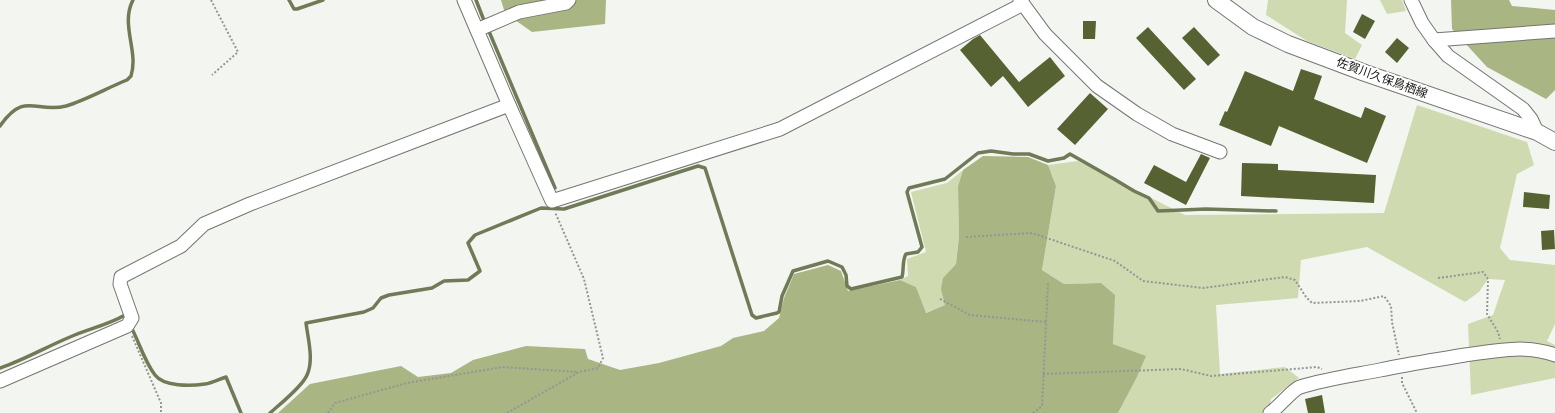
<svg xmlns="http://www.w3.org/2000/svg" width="1555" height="413" font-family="Mulish,'Noto Sans JP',sans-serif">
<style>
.green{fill:#cfdab1}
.forest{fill:#a9b583}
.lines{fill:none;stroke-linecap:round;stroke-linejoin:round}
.stream{stroke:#717a56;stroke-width:3.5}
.building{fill:#576233}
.minor-casing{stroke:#757671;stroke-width:15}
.major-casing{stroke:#757671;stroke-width:18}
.path{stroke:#959693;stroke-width:2;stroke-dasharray:2 2;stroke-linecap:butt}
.minor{stroke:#fff;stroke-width:13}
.major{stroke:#fff;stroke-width:16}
.labels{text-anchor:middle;stroke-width:4;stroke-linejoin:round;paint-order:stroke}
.street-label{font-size:12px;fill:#171715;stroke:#fff}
</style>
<rect width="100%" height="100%" fill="#f3f5f0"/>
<g class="green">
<polygon points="1268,0 1347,0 1345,33 1362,45 1355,59 1307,41 1266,15"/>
<polygon points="1380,0 1402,0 1406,11 1387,14"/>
<polygon points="1417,105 1527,142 1534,165 1517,174 1500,248 1510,260 1555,265 1555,324 1547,341 1555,345 1555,378 1471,395 1468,324 1493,315 1505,280 1488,279 1479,292 1465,302 1367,247 1301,260 1298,298 1216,305 1220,374 1285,367 1299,378 1271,399 1268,413 1118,413 1136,379 1145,356 1113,344 1114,295 1101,283 1064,284 1042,270 1056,186 1048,165 1078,161 1185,215 1384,213"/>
<polygon points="963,170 958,186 959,237 956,264 943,278 945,305 925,313 916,287 900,280 908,276 907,259 926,252 911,192 947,183"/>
</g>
<g class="forest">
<polygon points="501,0 606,0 605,24 532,32 505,13"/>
<polygon points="1451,0 1509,0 1512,6 1555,10 1555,90 1546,99 1487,67 1452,29"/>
<polygon points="983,156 1028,157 1048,165 1056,186 1042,270 1064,284 1101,283 1115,295 1113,344 1146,356 1136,379 1118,413 278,413 310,384 401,366 418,377 451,373 473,360 526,346 585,349 588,359 620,370 659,363 721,346 733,338 764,331 779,318 784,298 794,274 828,265 841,271 848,291 900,280 916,287 926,313 945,305 941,289 943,278 956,264 959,237 958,186 963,170"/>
</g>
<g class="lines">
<g class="stream">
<polyline points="289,0 294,9 297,9 323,0"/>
<polyline points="476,0 485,23"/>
<polyline points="488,29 555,188"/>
<path d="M 0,126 C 25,90 36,114 66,106 C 86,100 107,88 127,80 L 131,76 C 139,51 120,25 133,0"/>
<path d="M 130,325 C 139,341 144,361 155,375 C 164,387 191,386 205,384 C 212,383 219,379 226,377 L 241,413"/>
<path d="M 0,368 C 24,360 46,347 70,337 C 88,329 108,325 125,315 L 126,318"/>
<path d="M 270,413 C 280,404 302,387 307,375 C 314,360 308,339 306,323 L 364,312 L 373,308 L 381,298 L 389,295 L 432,288 L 444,281 L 468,280 L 480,271 L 468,243 L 475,235 L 541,208 L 564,209 L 698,166 L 705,168 L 752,315 L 756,318 L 777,313 L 779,312 L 782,296 L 793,271 L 828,261 L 842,267 L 846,275 L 847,286 L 851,289 L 902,277 C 904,270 902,260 906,254 L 918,252 L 922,247 L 907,192 L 909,188 L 945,179 L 978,153 L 991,151 L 1013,154 L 1029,154 L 1048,161 L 1064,158 L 1070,154 L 1114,179 L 1134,191 L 1149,198 L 1158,211 L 1206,209 L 1276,211"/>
</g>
</g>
<g class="building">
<polygon points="1362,14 1375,21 1365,39 1353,32"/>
<polygon points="1083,21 1096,21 1095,39 1083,39"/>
<polygon points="1148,27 1196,79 1184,90 1136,38"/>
<polygon points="1194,27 1220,55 1208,66 1182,38"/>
<polygon points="980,35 1019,82 1050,57 1065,76 1028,107 1003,76 991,87 960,50 973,39"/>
<polygon points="1397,38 1409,48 1397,63 1385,52"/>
<polygon points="1301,69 1322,76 1314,99 1361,118 1365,107 1386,116 1367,163 1279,126 1271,146 1219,125 1225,111 1227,112 1245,71 1293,91"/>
<polygon points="1090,93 1108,109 1075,145 1057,129"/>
<polygon points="1201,154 1210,158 1186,205 1144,183 1154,165 1186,182"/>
<polygon points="1242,163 1278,164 1278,170 1376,175 1374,203 1241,196"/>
<polygon points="1524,192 1550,195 1549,209 1523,207"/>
<polygon points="1554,230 1555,249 1542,250 1541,231"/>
<polygon points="1322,395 1325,413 1308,413 1305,399"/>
</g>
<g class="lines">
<defs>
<g id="minor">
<polyline points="464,0 509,105 552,201 780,129 1023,4"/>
<polyline points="1020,0 1045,34 1097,86 1137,114 1172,134 1220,152"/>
<polyline points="1411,0 1422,23 1434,40 1448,56 1523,109 1531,119 1537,132"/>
<polyline points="477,30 519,12 566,3 569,0"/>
<polyline points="1434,40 1555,31"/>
<polyline points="0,381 127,326 132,318 120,284 121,277 181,246 204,224 250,204 509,105"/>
<path d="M 1270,413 C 1278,408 1293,389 1300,387 C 1325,379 1354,375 1380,370 C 1408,364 1436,360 1465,355 C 1494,351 1526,344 1555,355"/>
</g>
<polyline id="major" points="1216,0 1253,27 1288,44 1365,73 1537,132 1555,142"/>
</defs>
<use href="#minor" class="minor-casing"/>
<use href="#major" class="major-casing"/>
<g class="path">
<polyline points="211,0 238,52 212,75"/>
<polyline points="966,237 1032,233 1115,261 1143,281 1203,288 1285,277 1295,280 1306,297 1312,303 1360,301 1384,296 1391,306 1392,322 1399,355"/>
<polyline points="1438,278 1483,272 1488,279 1487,314 1498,332 1500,339"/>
<polyline points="940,299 970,315 1046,322"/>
<polyline points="132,336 161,403 161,413"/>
<polyline points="1043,374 1181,369 1211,376 1317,367 1322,369"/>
<polyline points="1402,377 1402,383 1417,413"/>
<polyline points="328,413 335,403 407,383 503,367 578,372"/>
<polyline points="507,413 579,372 598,368 603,358 584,279 555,212"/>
<polyline points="1033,413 1042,406 1048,283"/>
</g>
<use href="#minor" class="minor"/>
<use href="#major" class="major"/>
</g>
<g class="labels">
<g class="street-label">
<text transform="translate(1382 78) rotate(20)" y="4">佐賀川久保鳥栖線</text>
</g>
</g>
</svg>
